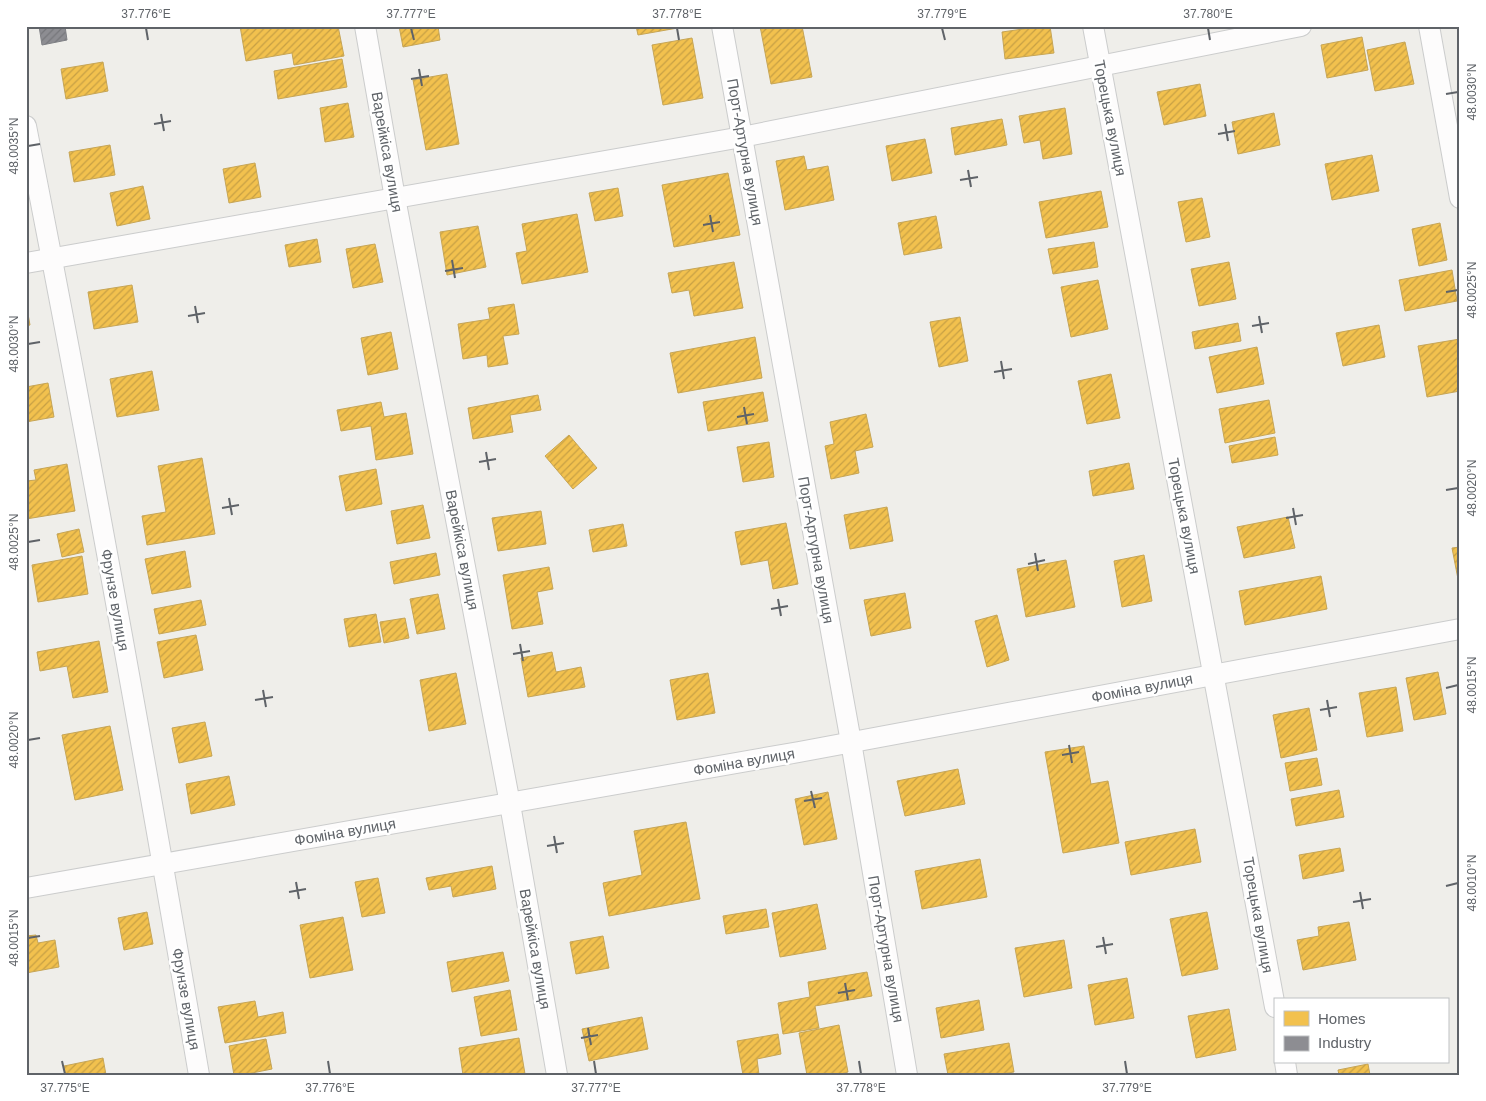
<svg xmlns="http://www.w3.org/2000/svg" width="1486" height="1101" font-family="Helvetica,sans-serif">
<style>
.homes{fill:url(#homes-hatch);stroke:#c6a556}
.industry{fill:url(#industry-hatch);stroke:#7f8085}
.lines{fill:none;stroke-linecap:round;stroke-linejoin:round}
.street-casing{stroke:#cbcccc;stroke-width:22}
.street{stroke:#fdfcfc;stroke-width:20}
.ticks{fill:none;stroke:#5f6368;stroke-width:2}
.labels{text-anchor:middle;stroke-width:5;stroke-linejoin:round;paint-order:stroke}
.street-label{font-size:15px;fill:#5f6368;stroke:#fff}
.neatline{fill:none;stroke:#5f6368;stroke-width:2}
.ticks-label{font-size:12px;text-anchor:middle;fill:#5f6368}
</style>
<defs>
<pattern id="homes-hatch" width="6" height="6" patternUnits="userSpaceOnUse" patternTransform="scale(1.25)"><rect width="6" height="6" fill="#f2c14e"/><path d="M-1 1l2-2M0 6l6-6M5 7l2-2" fill="none" stroke="#c7a045"/></pattern>
<pattern id="industry-hatch" width="6" height="6" patternUnits="userSpaceOnUse" patternTransform="scale(1.25)"><rect width="6" height="6" fill="#8d8d92"/><path d="M-1 1l2-2M0 6l6-6M5 7l2-2" fill="none" stroke="#76777b"/></pattern>
</defs>
<rect width="100%" height="100%" fill="#efeeea"/>
<g class="homes">
<polygon points="240,26 289,26 290,29 302,26 338,26 344,56 294,65 292,53 246,61"/>
<polygon points="399,26 438,26 440,40 403,47"/>
<polygon points="636,26 689,26 638,35"/>
<polygon points="760,26 802,26 812,77 771,84"/>
<polygon points="1044,26 1050,26 1054,53 1005,59 1002,32"/>
<polygon points="1362,37 1368,70 1327,78 1321,45"/>
<polygon points="692,38 703,98 663,105 652,45"/>
<polygon points="1405,42 1414,84 1375,91 1367,50"/>
<polygon points="342,59 347,87 278,99 274,71"/>
<polygon points="103,62 108,91 66,99 61,69"/>
<polygon points="447,74 459,144 426,150 413,80"/>
<polygon points="1200,84 1206,116 1164,125 1157,92"/>
<polygon points="348,103 354,137 325,142 320,108"/>
<polygon points="1065,108 1072,154 1043,159 1040,140 1024,143 1019,116"/>
<polygon points="1274,113 1280,145 1238,154 1232,122"/>
<polygon points="1002,119 1007,145 955,155 951,128"/>
<polygon points="925,139 932,173 892,181 886,146"/>
<polygon points="110,145 115,175 74,182 69,152"/>
<polygon points="1372,155 1379,191 1332,200 1325,164"/>
<polygon points="804,156 807,170 828,166 834,200 785,210 776,161"/>
<polygon points="255,163 261,197 229,203 223,169"/>
<polygon points="728,173 740,235 674,247 662,185"/>
<polygon points="143,186 150,219 117,226 110,193"/>
<polygon points="618,188 623,216 595,221 589,193"/>
<polygon points="1101,191 1108,227 1046,238 1039,202"/>
<polygon points="1202,198 1210,237 1186,242 1178,202"/>
<polygon points="577,214 588,272 522,284 516,253 527,251 522,224"/>
<polygon points="936,216 942,248 904,255 898,223"/>
<polygon points="1440,223 1447,260 1419,266 1412,229"/>
<polygon points="478,226 486,267 447,275 440,232"/>
<polygon points="317,239 321,262 289,267 285,245"/>
<polygon points="1094,242 1098,267 1053,274 1048,249"/>
<polygon points="375,244 383,282 353,288 346,249"/>
<polygon points="734,262 743,308 694,316 689,290 672,293 668,273"/>
<polygon points="1229,262 1236,299 1199,306 1191,269"/>
<polygon points="1452,270 1457,301 1405,311 1399,280"/>
<polygon points="1098,280 1108,329 1071,337 1061,287"/>
<polygon points="132,285 138,322 94,329 88,292"/>
<polygon points="26,303 30,325 26,326"/>
<polygon points="514,304 519,334 503,336 508,364 488,367 487,355 463,359 458,324 490,319 488,308"/>
<polygon points="960,317 968,361 939,367 930,322"/>
<polygon points="1238,323 1241,341 1195,349 1192,332"/>
<polygon points="1379,325 1385,357 1343,366 1336,333"/>
<polygon points="391,332 398,369 368,375 361,338"/>
<polygon points="755,337 762,378 678,393 670,353"/>
<polygon points="1460,339 1460,391 1427,397 1418,346"/>
<polygon points="1257,347 1264,384 1217,393 1209,357"/>
<polygon points="152,371 159,410 117,417 110,379"/>
<polygon points="1111,374 1120,418 1087,424 1078,381"/>
<polygon points="48,383 54,417 26,422 26,387"/>
<polygon points="763,392 768,421 708,431 703,402"/>
<polygon points="538,395 541,410 510,415 513,432 473,439 468,408"/>
<polygon points="1269,400 1275,433 1225,443 1219,409"/>
<polygon points="381,402 384,417 406,413 413,454 376,460 371,426 341,431 337,410"/>
<polygon points="866,414 873,447 855,451 859,473 831,479 825,446 834,444 830,422"/>
<polygon points="569,435 597,468 573,489 545,456"/>
<polygon points="1275,437 1278,455 1232,463 1229,446"/>
<polygon points="769,442 774,477 743,482 737,447"/>
<polygon points="202,458 215,534 147,545 142,516 166,512 158,466"/>
<polygon points="1129,463 1134,489 1093,496 1089,471"/>
<polygon points="67,464 75,511 26,519 26,481 36,480 34,470"/>
<polygon points="376,469 382,504 346,511 339,476"/>
<polygon points="423,505 430,538 397,544 391,511"/>
<polygon points="887,507 893,541 850,549 844,515"/>
<polygon points="541,511 546,544 498,551 492,518"/>
<polygon points="1288,517 1295,548 1244,558 1237,527"/>
<polygon points="786,523 798,584 773,589 768,560 741,565 735,532"/>
<polygon points="623,524 627,546 593,552 589,530"/>
<polygon points="79,529 84,552 62,557 57,534"/>
<polygon points="1460,547 1460,579 1458,579 1452,548"/>
<polygon points="185,551 191,587 152,594 145,559"/>
<polygon points="436,553 440,575 394,584 390,562"/>
<polygon points="1144,555 1152,601 1122,607 1114,561"/>
<polygon points="82,556 88,594 38,602 32,565"/>
<polygon points="1066,560 1075,607 1026,617 1017,569"/>
<polygon points="549,567 553,589 537,592 543,624 512,629 503,575"/>
<polygon points="1321,576 1327,609 1245,625 1239,591"/>
<polygon points="905,593 911,628 871,636 864,600"/>
<polygon points="438,594 445,629 417,634 410,599"/>
<polygon points="201,600 206,625 159,634 154,609"/>
<polygon points="376,614 381,642 349,647 344,619"/>
<polygon points="997,615 1009,660 987,667 975,621"/>
<polygon points="405,618 409,638 384,643 380,622"/>
<polygon points="196,635 203,670 164,678 157,642"/>
<polygon points="99,641 108,692 73,698 67,666 40,671 37,652"/>
<polygon points="552,652 556,672 581,667 585,687 528,697 521,658"/>
<polygon points="1438,672 1446,714 1414,720 1406,678"/>
<polygon points="456,673 466,724 429,731 420,680"/>
<polygon points="708,673 715,713 677,720 670,680"/>
<polygon points="1396,687 1403,731 1367,737 1359,693"/>
<polygon points="1309,708 1317,750 1281,758 1273,715"/>
<polygon points="205,722 212,756 179,763 172,728"/>
<polygon points="110,726 123,790 75,800 62,735"/>
<polygon points="1084,746 1091,784 1108,781 1119,843 1063,853 1045,752"/>
<polygon points="1317,758 1322,785 1290,791 1285,763"/>
<polygon points="958,769 965,804 905,816 897,781"/>
<polygon points="229,776 235,805 191,814 186,784"/>
<polygon points="1339,790 1344,817 1296,826 1291,799"/>
<polygon points="828,792 837,839 804,845 795,799"/>
<polygon points="686,822 700,899 609,916 603,883 642,875 634,831"/>
<polygon points="1195,829 1201,862 1131,875 1125,842"/>
<polygon points="1340,848 1344,871 1303,879 1299,855"/>
<polygon points="980,859 987,897 922,909 915,871"/>
<polygon points="492,866 496,889 453,897 451,886 429,890 426,878"/>
<polygon points="378,878 385,913 362,917 355,882"/>
<polygon points="817,904 826,949 780,957 772,913"/>
<polygon points="766,909 769,927 726,934 723,916"/>
<polygon points="147,912 153,944 124,950 118,918"/>
<polygon points="1207,912 1218,969 1182,976 1170,919"/>
<polygon points="343,917 353,970 310,978 300,925"/>
<polygon points="1349,922 1356,960 1303,970 1297,940 1319,936 1318,927"/>
<polygon points="36,935 38,943 55,940 59,967 26,973 26,936"/>
<polygon points="603,936 609,968 576,974 570,942"/>
<polygon points="1064,940 1072,988 1024,997 1015,948"/>
<polygon points="503,952 509,981 452,992 447,962"/>
<polygon points="867,972 872,996 815,1006 819,1028 783,1034 778,1003 810,997 808,982"/>
<polygon points="1127,978 1134,1018 1095,1025 1088,985"/>
<polygon points="510,990 517,1030 481,1036 474,997"/>
<polygon points="979,1000 984,1030 941,1038 936,1008"/>
<polygon points="255,1001 258,1017 283,1012 286,1033 225,1043 218,1007"/>
<polygon points="1229,1009 1236,1050 1196,1058 1188,1016"/>
<polygon points="642,1017 648,1049 589,1061 582,1029"/>
<polygon points="839,1025 848,1072 837,1075 807,1075 799,1033"/>
<polygon points="778,1034 781,1054 757,1059 759,1075 743,1075 737,1041"/>
<polygon points="519,1038 525,1074 463,1075 459,1048"/>
<polygon points="266,1039 272,1069 242,1075 234,1075 229,1046"/>
<polygon points="1009,1043 1014,1072 996,1075 948,1075 944,1054"/>
<polygon points="103,1058 106,1075 65,1075 64,1066"/>
<polygon points="1368,1064 1370,1075 1339,1075 1338,1070"/>
</g>
<polygon class="industry" points="39,26 65,26 67,40 42,45"/>
<g class="lines">
<defs>
<g id="street">
<polyline points="365,26 395,198 510,804 557,1075"/>
<polyline points="722,26 851,742 907,1075"/>
<polyline points="1093,26 1275,1007"/>
<polyline points="1429,26 1460,198"/>
<path d="M 26,126 C 88,441 145,758 199,1075"/>
<polyline points="26,263 742,137 1301,26"/>
<polyline points="26,888 799,752 1460,629"/>
<polyline points="1285,1062 1287,1075"/>
</g>
</defs>
<use href="#street" class="street-casing"/>
<use href="#street" class="street"/>
</g>
<path class="ticks" d="M 146,28 L 148,40M 411,28 L 414,40M 677,28 L 679,40M 942,28 L 945,40M 1208,28 L 1210,40M 419,69 L 422,86M 411,79 L 429,76M 1446,94 L 1458,92M 161,114 L 164,131M 154,124 L 171,121M 1225,124 L 1228,141M 1218,134 L 1235,131M 28,146 L 40,144M 968,170 L 971,187M 960,180 L 978,177M 710,215 L 713,232M 703,225 L 720,222M 452,260 L 455,278M 445,271 L 463,268M 1446,292 L 1458,290M 195,306 L 198,323M 188,316 L 205,313M 1259,316 L 1262,333M 1252,326 L 1269,323M 28,344 L 40,342M 1001,361 L 1004,379M 994,372 L 1012,369M 744,407 L 747,424M 737,417 L 754,414M 486,452 L 489,470M 479,462 L 496,459M 1446,490 L 1458,488M 229,498 L 232,515M 222,508 L 239,505M 1293,508 L 1296,525M 1286,518 L 1303,515M 28,542 L 40,540M 1035,553 L 1038,571M 1028,564 L 1045,560M 778,599 L 781,616M 771,609 L 788,606M 520,644 L 523,661M 513,654 L 530,651M 1446,688 L 1458,685M 263,690 L 266,707M 255,700 L 273,697M 1327,700 L 1330,717M 1320,710 L 1337,707M 28,740 L 40,738M 1069,745 L 1072,763M 1062,755 L 1079,752M 811,791 L 815,808M 804,801 L 822,798M 554,836 L 557,853M 547,846 L 564,843M 296,882 L 299,899M 1446,886 L 1458,883M 289,892 L 306,889M 1360,892 L 1363,909M 1353,902 L 1371,899M 1103,937 L 1106,954M 28,938 L 40,936M 1096,947 L 1113,944M 845,983 L 848,1000M 838,993 L 855,990M 588,1028 L 591,1045M 581,1038 L 598,1035M 62,1061 L 65,1074M 328,1061 L 330,1074M 594,1061 L 596,1074M 859,1061 L 861,1074M 1125,1061 L 1127,1074"/>
<g class="labels">
<g class="street-label">
<text transform="translate(1110 118) rotate(79)" y="5">Торецька вулиця</text>
<text transform="translate(387 152) rotate(80)" y="5">Варейкіса вулиця</text>
<text transform="translate(745 152) rotate(80)" y="5">Порт-Артурна вулиця</text>
<text transform="translate(1184 516) rotate(79)" y="5">Торецька вулиця</text>
<text transform="translate(462 550) rotate(79)" y="5">Варейкіса вулиця</text>
<text transform="translate(816 550) rotate(80)" y="5">Порт-Артурна вулиця</text>
<text transform="translate(115 600) rotate(80)" y="5">Фрунзе вулиця</text>
<text transform="translate(1142 688) rotate(-11)" y="5">Фоміна вулиця</text>
<text transform="translate(744 762) rotate(-10)" y="5">Фоміна вулиця</text>
<text transform="translate(345 832) rotate(-10)" y="5">Фоміна вулиця</text>
<text transform="translate(1258 915) rotate(80)" y="5">Торецька вулиця</text>
<text transform="translate(535 949) rotate(80)" y="5">Варейкіса вулиця</text>
<text transform="translate(886 949) rotate(80)" y="5">Порт-Артурна вулиця</text>
<text transform="translate(186 999) rotate(80)" y="5">Фрунзе вулиця</text>
</g>
</g>
<rect width="1486" height="1101" fill="none" stroke="#ffffff" stroke-width="55"/>
<rect x="1274" y="998" width="175" height="65" fill="#ffffff" stroke="#bfc1c3"/>
<rect x="1284" y="1011" width="25" height="15" fill="#f2c14e" stroke="#bfc1c3"/>
<text x="1318" y="1024" font-size="15" fill="#5f6368">Homes</text>
<rect x="1284" y="1036" width="25" height="15" fill="#8d8d92" stroke="#bfc1c3"/>
<text x="1318" y="1048" font-size="15" fill="#5f6368">Industry</text>
<rect x="28" y="28" width="1430" height="1046" class="neatline"/>
<g class="ticks-label">
<text x="146" y="18">37.776°E</text>
<text x="411" y="18">37.777°E</text>
<text x="677" y="18">37.778°E</text>
<text x="942" y="18">37.779°E</text>
<text x="1208" y="18">37.780°E</text>
<text transform="translate(1472 92) rotate(-90)" y="4">48.0030°N</text>
<text transform="translate(14 146) rotate(-90)" y="4">48.0035°N</text>
<text transform="translate(1472 290) rotate(-90)" y="4">48.0025°N</text>
<text transform="translate(14 344) rotate(-90)" y="4">48.0030°N</text>
<text transform="translate(1472 488) rotate(-90)" y="4">48.0020°N</text>
<text transform="translate(14 542) rotate(-90)" y="4">48.0025°N</text>
<text transform="translate(1472 685) rotate(-90)" y="4">48.0015°N</text>
<text transform="translate(14 740) rotate(-90)" y="4">48.0020°N</text>
<text transform="translate(1472 883) rotate(-90)" y="4">48.0010°N</text>
<text transform="translate(14 938) rotate(-90)" y="4">48.0015°N</text>
<text x="65" y="1092">37.775°E</text>
<text x="330" y="1092">37.776°E</text>
<text x="596" y="1092">37.777°E</text>
<text x="861" y="1092">37.778°E</text>
<text x="1127" y="1092">37.779°E</text>
</g>
</svg>
